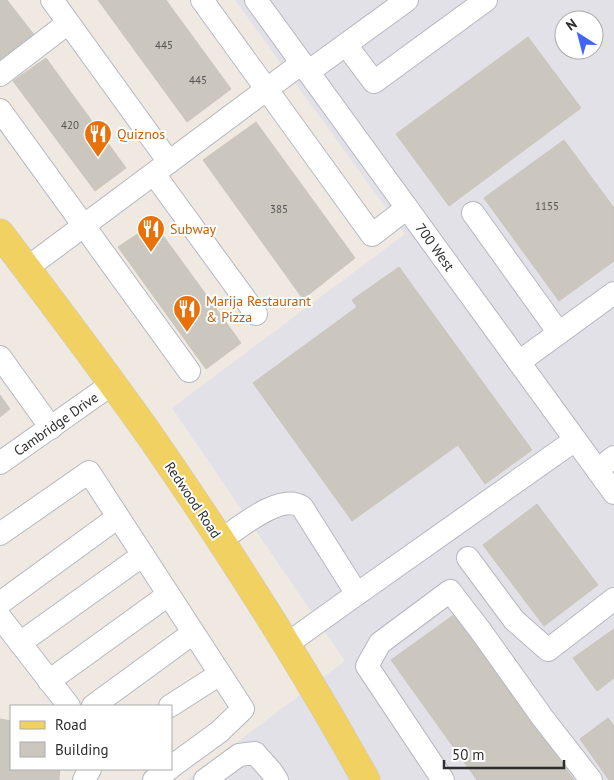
<svg xmlns="http://www.w3.org/2000/svg" width="614" height="780" font-family="'PT Sans',sans-serif">
<style>
.industrial{fill:#e3e1e8;fill-rule:evenodd}
.building{fill:#cbc7bf;stroke:#cbc5ba}
.lines{fill:none;stroke-linecap:round;stroke-linejoin:round}
.minor-casing{stroke:#b4b7c1;stroke-width:24}
.major-casing{stroke:#c9c9c9;stroke-width:29}
.minor{stroke:#fff;stroke-width:22}
.major{stroke:#f2d163;stroke-width:28}
.labels{text-anchor:middle;stroke-width:4;stroke-linejoin:round;paint-order:stroke}
.number-label{font-size:11px;fill:#555452}
.food-label{font-size:14px;fill:#c56008;stroke:#fff;text-anchor:start}
.street-label{font-size:14px;fill:#2e2e2e;stroke:#fff}
</style>
<rect width="100%" height="100%" fill="#efe9e1"/>
<path class="industrial" d="M 235,0 L 614,0 L 614,780 L 187,780 L 345,661 L 172,408 L 405,234 ZM 564,20 L 594,20 L 594,50 L 564,50 Z"/>
<g class="building">
<polygon points="0,0 7,0 35,36 0,61"/>
<polygon points="98,0 166,0 231,89 187,122"/>
<polygon points="528,37 581,108 449,206 396,134"/>
<polygon points="46,58 126,168 95,191 13,81"/>
<polygon points="256,122 355,258 303,299 203,160"/>
<polygon points="564,140 614,208 614,261 559,301 484,198"/>
<polygon points="154,223 241,343 206,369 118,247"/>
<polygon points="399,267 532,450 485,484 458,445 352,521 253,383 357,307 352,300"/>
<polygon points="0,395 10,409 0,417"/>
<polygon points="537,504 598,585 544,626 483,545"/>
<polygon points="455,614 574,780 477,780 391,660"/>
<polygon points="614,629 614,678 597,691 573,658"/>
<polygon points="608,718 614,726 614,780 609,780 580,739"/>
<polygon points="0,719 11,721 11,769 60,769 59,780 0,780"/>
</g>
<g class="lines">
<defs>
<g id="minor">
<polyline points="52,0 169,162"/>
<polyline points="202,0 372,235 407,208"/>
<polyline points="256,0 614,493"/>
<polyline points="346,45 374,82 486,0"/>
<polyline points="308,72 407,0"/>
<polyline points="0,75 68,23"/>
<polyline points="0,110 189,371"/>
<polyline points="154,174 256,314"/>
<polyline points="473,213 559,333"/>
<polyline points="27,268 302,63"/>
<polyline points="0,357 51,428"/>
<polyline points="519,362 614,293"/>
<polyline points="0,463 112,384"/>
<polyline points="597,470 614,457"/>
<polyline points="0,534 89,472 243,709 219,732 171,767"/>
<path d="M 221,540 C 239,528 281,492 302,507 L 357,594 L 287,644"/>
<polyline points="468,558 514,620 548,650 614,599"/>
<polyline points="357,594 575,440"/>
<polyline points="0,603 118,517"/>
<polyline points="0,617 69,706"/>
<polyline points="20,643 143,555"/>
<polyline points="49,681 168,595"/>
<polyline points="93,706 193,633"/>
<polyline points="170,706 220,674"/>
<polyline points="84,780 90,769"/>
<polyline points="154,780 169,769"/>
<polyline points="205,780 239,755 255,753 271,771 277,780"/>
<polyline points="443,780 367,666 380,643 450,591 480,630 542,717 591,780"/>
</g>
<path id="major" d="M 0,233 C 51,301 104,370 153,440 C 229,550 301,663 366,780"/>
</defs>
<use href="#minor" class="minor-casing"/>
<use href="#major" class="major-casing"/>
<use href="#minor" class="minor"/>
<use href="#major" class="major"/>
</g>
<defs>
<symbol id="restaurant-pin" viewBox="-11 -11 22 30"><path d="M0 17L-7.5 6A9.5 9.5 0 1 1 7.5 6Z" fill="#e8710a" stroke="#fff"/><path d="M-5-6h1v4h1v-4h1v4h1v-4h1v5L-1.5 .5V6h-2V.5L-5-1ZM5-6V6H3V1.5H1.5Q1.5-4 5-6Z" fill="#fff"/></symbol>
</defs>
<g fill-rule="evenodd">
<use href="#restaurant-pin" x="82" y="118" width="32" height="43"/>
<use href="#restaurant-pin" x="135" y="213" width="32" height="43"/>
<use href="#restaurant-pin" x="171" y="293" width="32" height="43"/>
</g>
<g class="labels">
<g class="number-label">
<text x="164" y="49">445</text>
<text x="198" y="84">445</text>
<text x="70" y="129">420</text>
<text x="547" y="210">1155</text>
<text x="279" y="213">385</text>
</g>
<g class="food-label">
<text x="117" y="139">Quiznos</text>
<text x="170" y="234">Subway</text>
<text x="206" y="306">Marija Restaurant<tspan x="206" dy="16">&amp; Pizza</tspan></text>
</g>
<g class="street-label">
<text transform="translate(435 247) rotate(54)" y="5">700 West</text>
<text transform="translate(56 424) rotate(-35)" y="5">Cambridge Drive</text>
<text transform="translate(193 500) rotate(56)" y="5">Redwood Road</text>
</g>
</g>
<rect x="10" y="705" width="162" height="65" fill="#ffffff" stroke="#ababab"/>
<rect x="20" y="721" width="25" height="8" fill="#f2d163" stroke="#ababab"/>
<text x="55" y="730" font-size="15" fill="#2e2e2e">Road</text>
<rect x="20" y="742" width="25" height="15" fill="#cbc7bf" stroke="#ababab"/>
<text x="55" y="755" font-size="15" fill="#2e2e2e">Building</text>
<g transform="translate(579 35) rotate(324)"><circle r="24" fill="#ffffff" stroke="#ababab"/>
<path d="M0-4L9 19L0 12L-9 19Z" fill="#4264fb"/>
<text y="-8" font-size="14" font-weight="bold" text-anchor="middle" fill="#2e2e2e">N</text>
</g>
<path d="M444 760v8h120v-8" fill="none" stroke="#2e2e2e" stroke-width="2.5"/>
<text x="452" y="760" font-size="15" fill="#2e2e2e" stroke="#ffffff" stroke-width="4" paint-order="stroke">50 m</text>
</svg>
